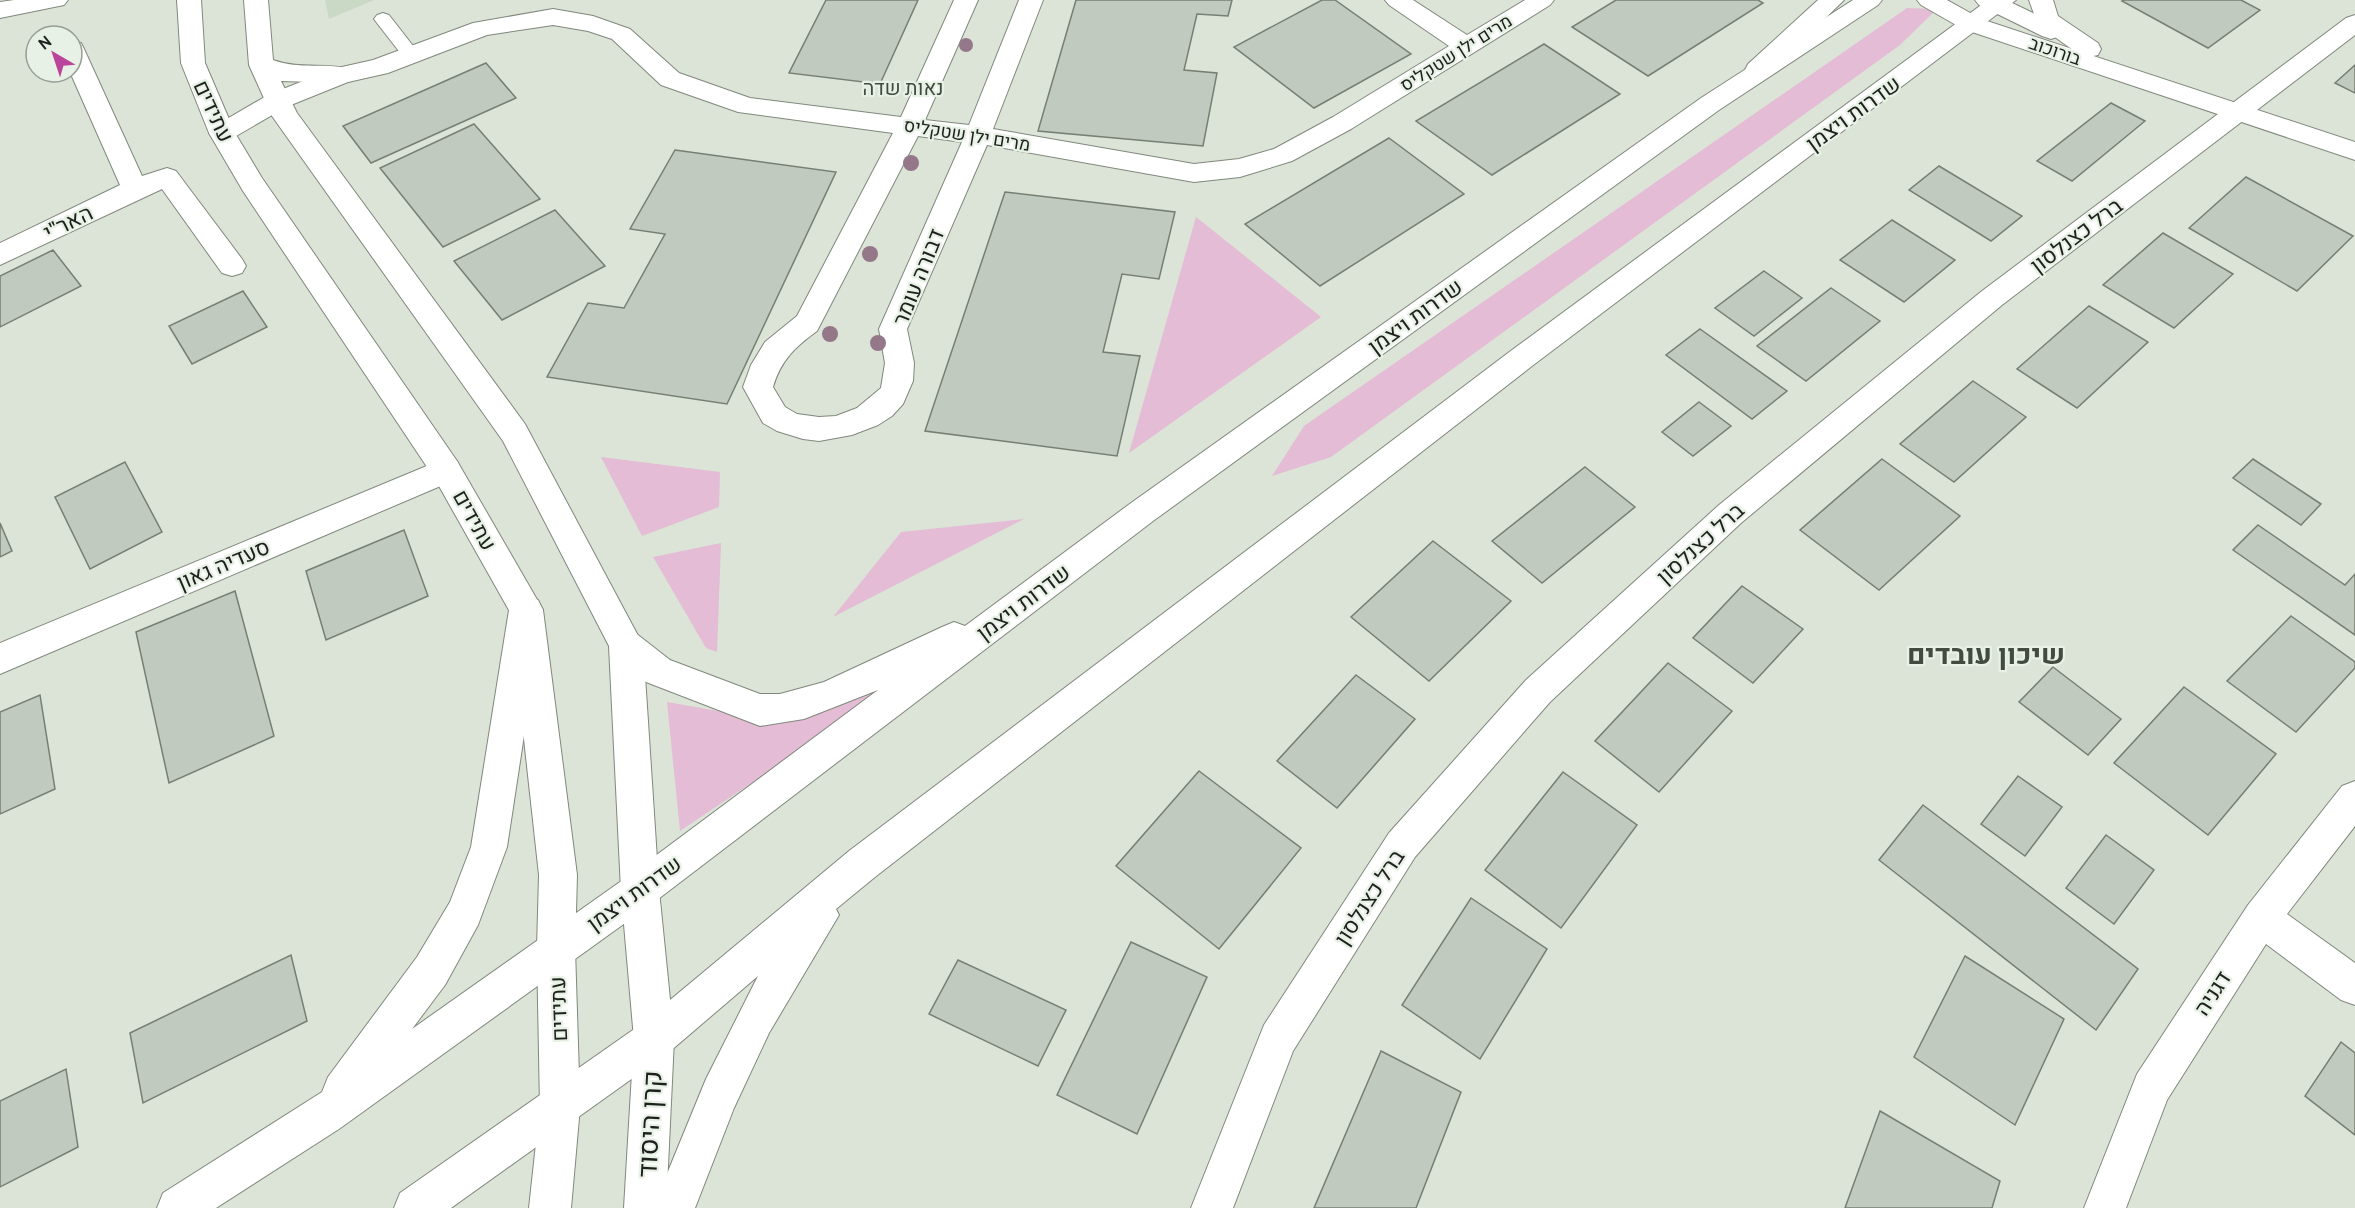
<svg xmlns="http://www.w3.org/2000/svg" width="2355" height="1208" font-family="Cabin,Heebo,sans-serif">
<style>
.built{fill:#cad8c6}
.green{fill:#e4bcd5}
.building{fill:#c1cabe;stroke:#777f73;stroke-width:1.5}
.lines{fill:none;stroke-linecap:round;stroke-linejoin:round}
.service-casing{stroke:#80887d;stroke-width:2}
.minor-casing{stroke:#80887d;stroke-width:2}
.tertiary-casing{stroke:#80887d;stroke-width:2}
.secondary-casing{stroke:#80887d;stroke-width:2}
.service{fill:#fff;fill-rule:evenodd}
.minor{fill:#fff;fill-rule:evenodd}
.tertiary{fill:#fff;fill-rule:evenodd}
.secondary{fill:#fff;fill-rule:evenodd}
.tree{fill:#947889}
.labels{text-anchor:middle;stroke-width:4.5;stroke-linejoin:round;paint-order:stroke}
.far-street-label{font-size:18px;fill:#1d201c;stroke:#e8f1e5}
.far-neighbourhood-label{font-size:20px;fill:#434b40;stroke:#e8f1e5}
.street-label{font-size:22px;fill:#1d201c;stroke:#e8f1e5}
.near-street-label{font-size:27px;fill:#1d201c;stroke:#e8f1e5}
.district-label{font-size:28px;font-weight:bold;fill:#434b40;stroke:#e8f1e5}
</style>
<rect width="100%" height="100%" fill="#dbe4d7"/>
<polygon class="built" points="325,0 374,0 329,19"/>
<g class="green">
<polygon points="1907,8 1937,9 1900,45 1331,457 1272,476 1304,426"/>
<polygon points="1196,217 1321,317 1129,453"/>
<polygon points="601,457 720,472 719,507 642,536"/>
<polygon points="1024,519 833,617 901,532"/>
<polygon points="721,543 717,652 706,648 653,557"/>
<polygon points="902,682 680,831 667,702 770,720"/>
</g>
<g class="building">
<polygon points="826,0 918,0 880,84 789,73"/>
<polygon points="1076,0 1232,0 1228,16 1197,14 1184,70 1217,73 1203,146 1038,131"/>
<polygon points="1322,0 1335,0 1411,54 1314,108 1234,47"/>
<polygon points="1616,0 1758,0 1763,3 1648,76 1572,27"/>
<polygon points="2124,0 2241,0 2260,10 2208,48 2122,1"/>
<polygon points="1544,44 1620,94 1492,175 1416,121"/>
<polygon points="486,63 516,98 371,163 343,126"/>
<polygon points="2355,65 2355,93 2335,83"/>
<polygon points="2111,103 2145,121 2072,181 2037,161"/>
<polygon points="474,124 540,199 443,247 380,168"/>
<polygon points="1389,138 1464,194 1320,286 1245,224"/>
<polygon points="675,150 836,172 727,404 547,377 588,303 624,308 665,234 630,229"/>
<polygon points="1939,166 2022,216 1991,241 1909,190"/>
<polygon points="2246,177 2353,236 2297,291 2189,228"/>
<polygon points="1005,192 1175,212 1159,279 1122,274 1103,352 1140,356 1117,456 925,431"/>
<polygon points="555,210 605,266 502,320 454,261"/>
<polygon points="1892,220 1955,260 1904,302 1840,260"/>
<polygon points="2163,233 2233,274 2174,328 2103,285"/>
<polygon points="53,250 81,286 0,327 0,276"/>
<polygon points="1764,271 1802,298 1754,336 1715,308"/>
<polygon points="1831,288 1880,321 1806,381 1757,346"/>
<polygon points="243,291 267,327 192,364 169,326"/>
<polygon points="2089,306 2148,342 2077,408 2017,369"/>
<polygon points="1700,329 1787,391 1752,419 1666,355"/>
<polygon points="1973,381 2026,417 1954,482 1900,444"/>
<polygon points="1699,402 1731,426 1693,456 1662,432"/>
<polygon points="1882,459 1960,516 1879,590 1800,530"/>
<polygon points="2253,459 2321,504 2301,525 2233,478"/>
<polygon points="125,462 162,532 90,569 55,497"/>
<polygon points="1585,467 1635,507 1542,583 1492,541"/>
<polygon points="0,523 12,551 0,557"/>
<polygon points="2258,525 2345,585 2355,574 2355,635 2233,550"/>
<polygon points="404,530 428,596 326,640 306,571"/>
<polygon points="1433,541 1511,601 1429,681 1351,617"/>
<polygon points="1742,586 1803,629 1753,683 1693,638"/>
<polygon points="235,591 274,736 169,783 136,632"/>
<polygon points="2291,616 2355,662 2355,668 2296,732 2227,681"/>
<polygon points="1668,663 1732,711 1659,792 1595,741"/>
<polygon points="2053,667 2121,719 2088,755 2019,702"/>
<polygon points="1356,675 1415,719 1337,808 1277,761"/>
<polygon points="2184,687 2276,754 2208,835 2114,763"/>
<polygon points="40,695 55,789 0,814 0,712"/>
<polygon points="1199,771 1301,848 1219,949 1116,866"/>
<polygon points="1563,772 1637,825 1561,928 1485,870"/>
<polygon points="2018,776 2062,807 2025,856 1981,824"/>
<polygon points="1923,805 2138,969 2096,1030 1879,860"/>
<polygon points="2106,835 2154,870 2114,924 2066,888"/>
<polygon points="1471,898 1547,949 1480,1059 1402,1005"/>
<polygon points="1131,942 1207,977 1137,1134 1057,1095"/>
<polygon points="291,955 307,1021 143,1103 130,1033"/>
<polygon points="1965,956 2064,1019 2015,1125 1914,1057"/>
<polygon points="958,960 1066,1010 1038,1066 929,1014"/>
<polygon points="2341,1042 2355,1053 2355,1135 2305,1096"/>
<polygon points="1381,1051 1461,1092 1416,1208 1314,1208"/>
<polygon points="66,1069 78,1147 0,1187 0,1101"/>
<polygon points="1880,1111 2000,1181 1992,1208 1845,1208"/>
</g>
<g class="lines">
<defs>
<polygon id="service" points="383,13 389,15 417,51 420,55 417,59 405,59 377,23 374,19 377,15"/>
<g id="minor">
<polygon points="14,0 68,0 64,5 0,18 0,2"/>
<path d="M 954,0 L 978,0 L 925,120 L 969,125 L 1019,0 L 1043,0 L 993,129 L 1194,164 L 1239,159 L 1274,149 L 1333,117 L 1449,46 L 1389,5 L 1385,0 L 1413,0 L 1467,35 L 1525,0 L 1554,0 L 1550,5 L 1351,129 L 1292,161 L 1240,177 L 1194,182 L 987,145 L 907,329 L 914,363 L 913,381 L 903,404 L 892,416 L 878,425 L 852,435 L 819,441 L 803,439 L 777,431 L 763,423 L 743,387 L 751,365 L 765,342 L 797,316 L 893,133 L 738,112 L 661,85 L 612,39 L 588,31 L 553,25 L 487,35 L 388,73 L 348,82 L 286,107 L 231,139 L 222,142 L 213,139 L 209,133 L 213,127 L 268,95 L 333,69 L 373,60 L 473,23 L 553,9 L 593,16 L 630,29 L 679,73 L 750,98 L 901,117 ZM 918,136 L 962,142 L 879,329 L 885,363 L 881,388 L 857,408 L 836,416 L 819,417 L 797,414 L 785,407 L 773,387 C 781,360 795,347 817,331 Z"/>
<polygon points="1818,0 1844,0 1766,76 1757,78 1748,76 1745,70 1748,64"/>
<polygon points="2355,15 2355,35 2002,305 1741,523 1550,702 1415,857 1293,1051 1233,1208 1191,1208 1264,1025 1389,833 1526,680 1719,505 1982,291 2346,18"/>
<polygon points="72,41 81,43 84,49 142,176 167,168 176,171 242,259 246,266 242,273 232,276 222,273 162,189 0,265 0,243 120,185 70,72 72,72"/>
<polygon points="446,458 457,461 461,470 457,479 0,674 0,643"/>
<polygon points="2355,781 2355,826 2287,914 2355,963 2355,1005 2341,1000 2266,944 2167,1100 2126,1208 2084,1208 2137,1074 2248,905 2342,786"/>
</g>
<g id="tertiary">
<polygon points="177,0 201,0 205,63 235,133 262,178 457,461 543,610 577,875 575,949 580,1107 571,1208 529,1208 540,1107 537,949 539,875 510,612 435,479 243,191 209,133 181,63"/>
<path d="M 244,0 L 268,0 L 273,60 C 301,70 324,62 351,69 L 355,75 L 351,81 L 342,83 L 281,81 L 297,113 L 525,424 L 643,645 L 659,890 L 674,1039 L 666,1208 L 624,1208 L 634,1039 L 621,890 L 609,646 L 503,441 L 272,116 L 249,65 Z"/>
<polygon points="1917,0 1947,0 1981,19 2355,142 2355,160 1963,29 1921,5"/>
<polygon points="1975,0 2006,0 2060,26 2063,31 2060,36 2051,39 2042,36 1979,5"/>
</g>
<g id="secondary">
<polygon points="1853,0 1882,0 1878,5 1719,110 1153,521 653,903 339,1129 216,1208 157,1208 163,1193 322,1092 328,1077 417,957 450,902 471,847 509,610 514,600 526,596 538,600 543,610 507,847 478,925 445,985 412,1029 627,877 878,690 804,719 760,726 646,682 614,655 609,645 614,635 626,630 638,635 670,660 760,694 780,694 824,682 942,627 954,622 965,626 1131,503 1701,98"/>
<polygon points="1988,0 2016,0 1532,366 875,877 836,909 839,915 769,1033 734,1108 695,1208 653,1208 706,1079 758,976 668,1053 451,1208 394,1208 400,1193 640,1025 849,851 1512,350"/>
<polygon points="2029,0 2053,0 2058,16 2098,43 2101,49 2098,55 2089,57 2080,55 2038,25"/>
</g>
</defs>
<use href="#service" class="service-casing"/>
<use href="#minor" class="minor-casing"/>
<use href="#tertiary" class="tertiary-casing"/>
<use href="#secondary" class="secondary-casing"/>
<use href="#service" class="service"/>
<use href="#minor" class="minor"/>
<use href="#tertiary" class="tertiary"/>
<use href="#secondary" class="secondary"/>
</g>
<g class="tree">
<circle cx="966" cy="45" r="7"/>
<circle cx="911" cy="163" r="8"/>
<circle cx="870" cy="254" r="8"/>
<circle cx="830" cy="334" r="8"/>
<circle cx="878" cy="343" r="8"/>
</g>
<g class="labels">
<g class="far-street-label">
<text transform="translate(2055 51) rotate(19)" y="6">בורוכוב</text>
<text transform="translate(1456 53) rotate(-32)" y="6">מרים ילן שטקליס</text>
<text transform="translate(967 135) rotate(9)" y="6">מרים ילן שטקליס</text>
</g>
<g class="far-neighbourhood-label">
<text x="903" y="95">נאות שדה</text>
</g>
<g class="street-label">
<text transform="translate(214 111) rotate(65)" y="8">עתידים</text>
<text transform="translate(1853 113) rotate(-36)" y="8">שדרות ויצמן</text>
<text transform="translate(68 222) rotate(-26)" y="8">האר"י</text>
<text transform="translate(2076 235) rotate(-37)" y="8">ברל כצנלסון</text>
<text transform="translate(918 277) rotate(-68)" y="8">דבורה עומר</text>
<text transform="translate(1415 316) rotate(-36)" y="8">שדרות ויצמן</text>
<text transform="translate(475 520) rotate(61)" y="8">עתידים</text>
<text transform="translate(1700 543) rotate(-42)" y="8">ברל כצנלסון</text>
<text transform="translate(223 564) rotate(-23)" y="8">סעדיה גאון</text>
<text transform="translate(1023 602) rotate(-37)" y="8">שדרות ויצמן</text>
<text transform="translate(634 893) rotate(-36)" y="8">שדרות ויצמן</text>
<text transform="translate(1369 897) rotate(-57)" y="8">ברל כצנלסון</text>
<text transform="translate(2212 993) rotate(-57)" y="8">דגניה</text>
<text transform="translate(558 1009) rotate(-92)" y="8">עתידים</text>
</g>
<g class="near-street-label">
<text transform="translate(650 1124) rotate(-87)" y="9">קרן היסוד</text>
</g>
<g class="district-label">
<text x="1986" y="664">שיכון עובדים</text>
</g>
</g>
<g transform="translate(54 54) rotate(321)"><circle r="28" fill="#e8f1e5" stroke="#979d95" stroke-width="1.5"/>
<path d="M0-4.5L10 22L0 15L-10 22Z" fill="#bc459c"/>
<text y="-9" font-size="16" font-weight="bold" text-anchor="middle" fill="#1d201c">N</text>
</g>
</svg>
